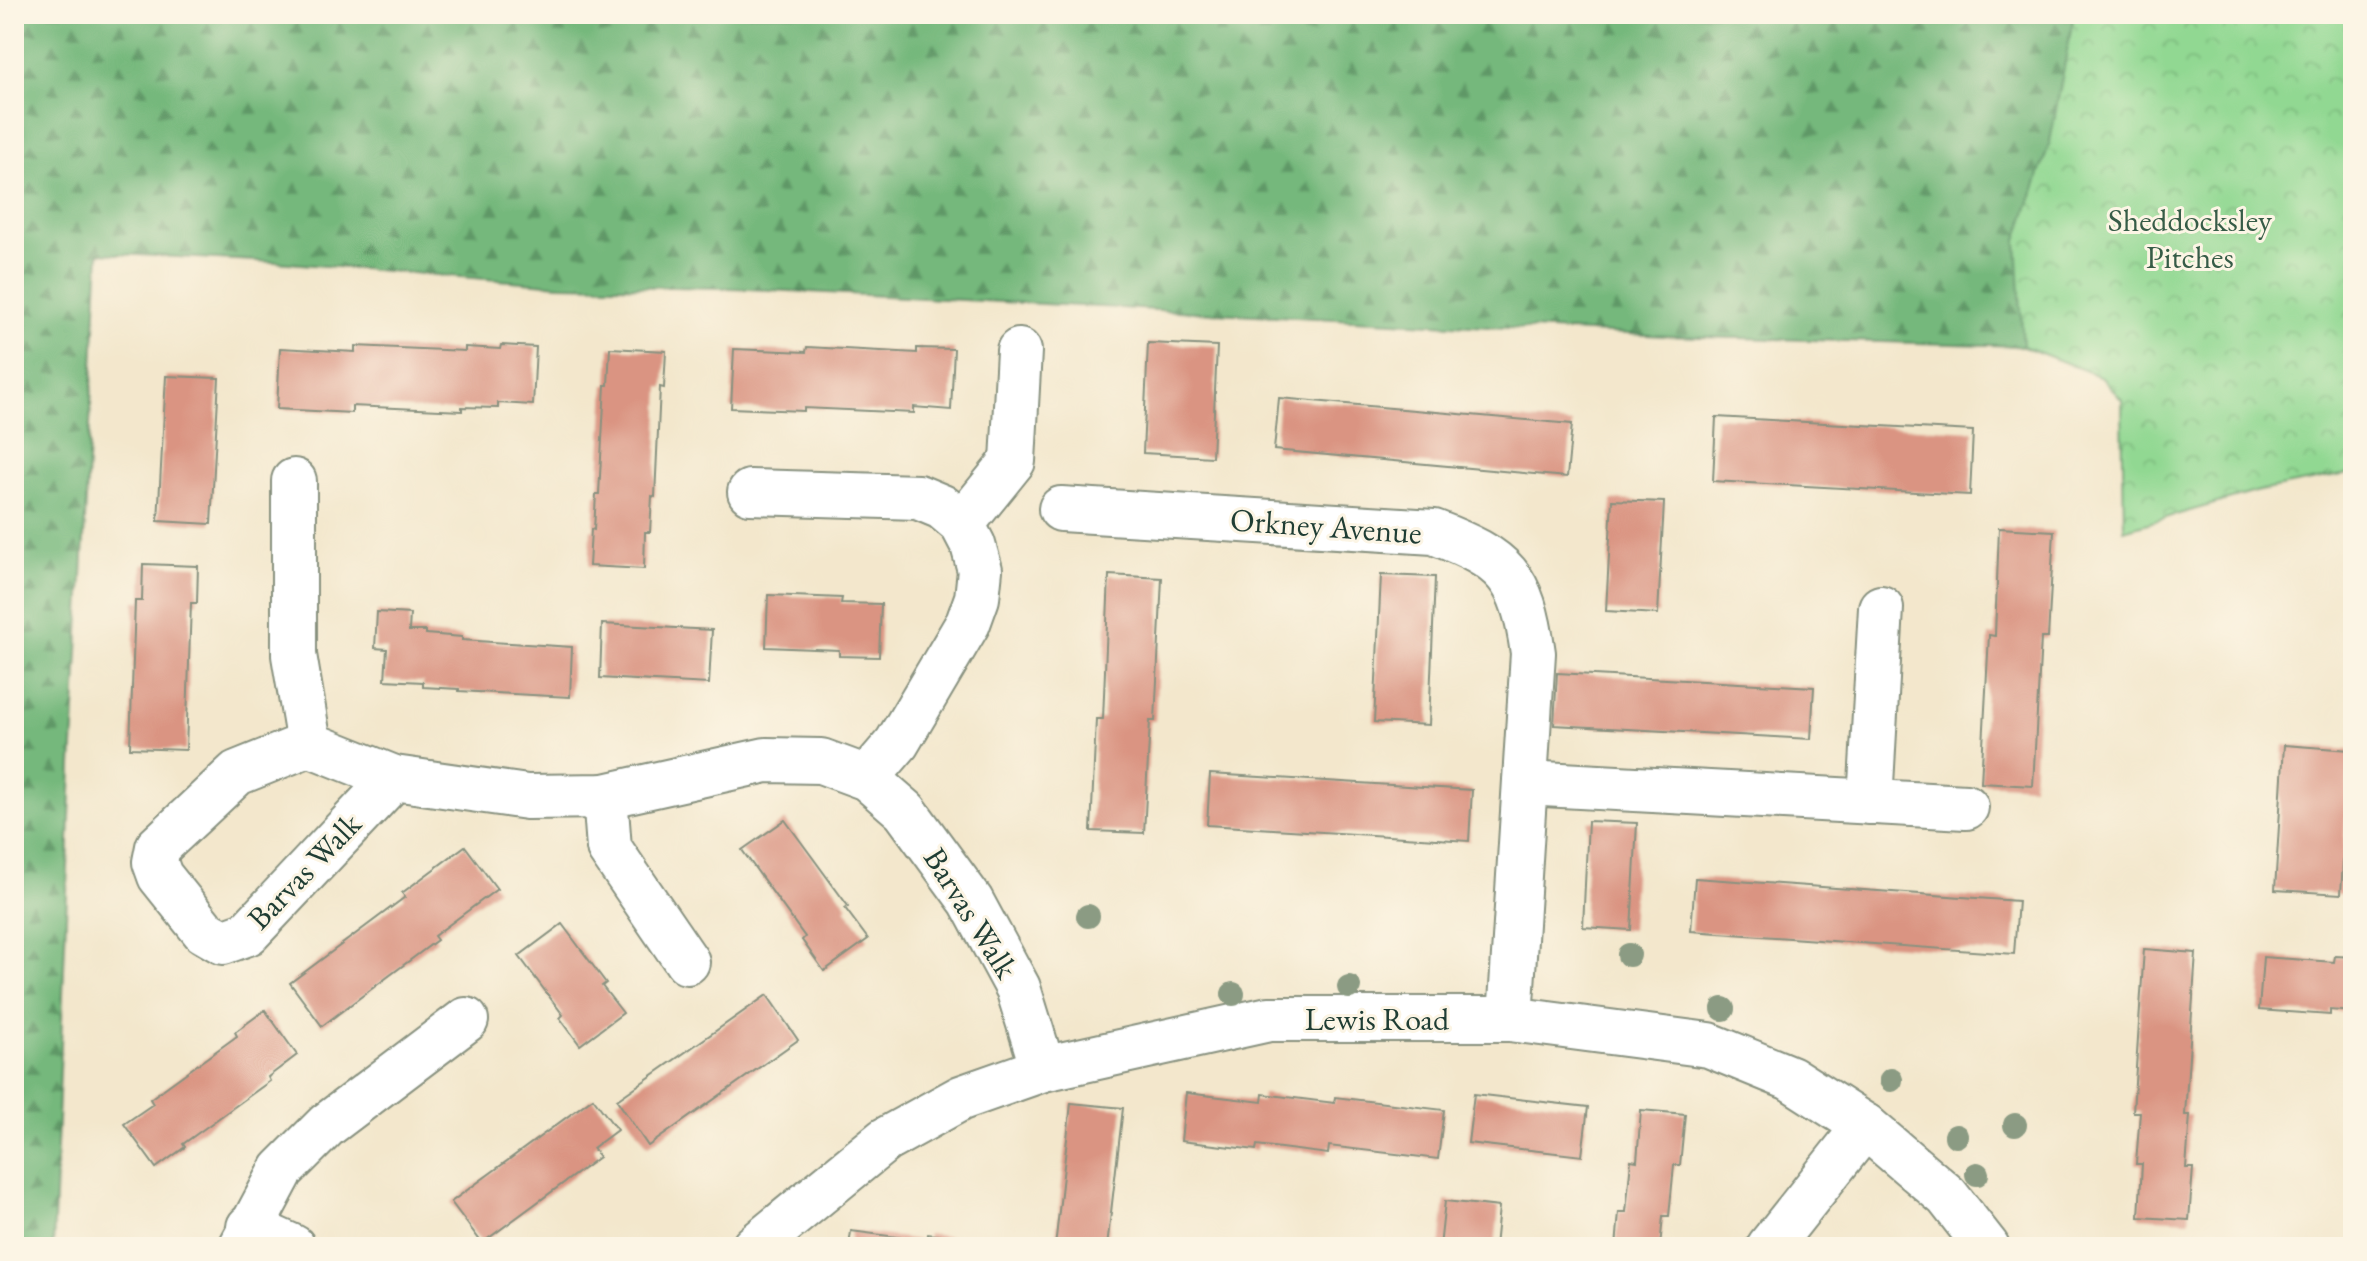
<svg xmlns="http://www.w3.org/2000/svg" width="2367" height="1261" font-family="'EB Garamond',serif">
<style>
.forest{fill:url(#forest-firs);stroke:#4a7a58;stroke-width:2}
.park{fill:url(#park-crowns);stroke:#588a63;stroke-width:2}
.building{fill:#da9482}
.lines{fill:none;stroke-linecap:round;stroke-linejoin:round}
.minor-casing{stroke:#899280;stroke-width:48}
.minor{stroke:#fff;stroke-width:44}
.tree{fill:#8b9b83}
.labels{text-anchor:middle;stroke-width:6;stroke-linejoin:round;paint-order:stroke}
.park-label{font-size:32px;fill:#365c47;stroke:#fcf5e5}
.street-label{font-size:32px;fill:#1f3d34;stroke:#fcf5e5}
</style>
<defs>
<pattern id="forest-firs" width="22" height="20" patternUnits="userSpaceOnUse" patternTransform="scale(2)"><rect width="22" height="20" fill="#74b87c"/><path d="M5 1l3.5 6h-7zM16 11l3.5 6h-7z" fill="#5f9766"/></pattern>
<pattern id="park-crowns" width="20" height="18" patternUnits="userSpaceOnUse" patternTransform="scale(2)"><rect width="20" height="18" fill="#91d892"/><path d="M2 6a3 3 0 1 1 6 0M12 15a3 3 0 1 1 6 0" fill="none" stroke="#7dba7e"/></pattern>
</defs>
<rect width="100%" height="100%" fill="#fcf5e5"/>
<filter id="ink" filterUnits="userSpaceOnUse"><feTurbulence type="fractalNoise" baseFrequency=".0125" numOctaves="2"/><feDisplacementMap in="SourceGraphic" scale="16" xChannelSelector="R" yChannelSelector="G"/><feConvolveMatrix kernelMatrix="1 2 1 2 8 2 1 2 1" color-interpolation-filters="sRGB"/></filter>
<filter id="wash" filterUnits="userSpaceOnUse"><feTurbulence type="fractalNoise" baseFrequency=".006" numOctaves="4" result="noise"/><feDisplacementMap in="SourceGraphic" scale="32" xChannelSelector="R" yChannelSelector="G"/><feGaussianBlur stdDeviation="1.8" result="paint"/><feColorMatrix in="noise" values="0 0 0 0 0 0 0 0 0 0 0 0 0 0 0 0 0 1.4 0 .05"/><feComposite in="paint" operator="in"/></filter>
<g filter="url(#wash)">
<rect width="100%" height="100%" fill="#f3e7cc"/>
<polygon class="forest" points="14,14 2074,14 2050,142 2017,240 2023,346 1666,336 728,288 560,285 276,262 99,253 72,766 53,1247 14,1247"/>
<polygon class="park" points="2074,14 2353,14 2353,473 2259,491 2124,530 2122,400 2102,377 2023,346 2017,240 2050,142"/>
<g id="blocks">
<g class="building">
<polygon points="1148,343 1217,346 1212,457 1143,453"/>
<polygon points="501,345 536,347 533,405 498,403 498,408 462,407 462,411 352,406 352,413 277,409 280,348 355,352 355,346 465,351 465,347 500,349"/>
<polygon points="807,347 917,353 917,348 954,349 951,410 914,407 914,413 804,408 804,411 731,408 734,349 806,352"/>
<polygon points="610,348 666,351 664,388 660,387 655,497 652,496 650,532 645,532 644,569 589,566 591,529 594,530 596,494 599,494 605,385 608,385"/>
<polygon points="166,376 219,378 211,524 158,521"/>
<polygon points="1279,398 1572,424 1567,477 1274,450"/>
<polygon points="1716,417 1973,431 1970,495 1713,481"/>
<polygon points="1612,500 1664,502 1658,614 1606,611"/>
<polygon points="1999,528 2054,531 2048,638 2041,638 2033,786 1981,783 1989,635 1995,636"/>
<polygon points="143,564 198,566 197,603 191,603 186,750 130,748 135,601 142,601"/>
<polygon points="1109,575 1162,578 1155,721 1150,721 1144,833 1091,831 1096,719 1103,719"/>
<polygon points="1381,575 1435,577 1429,725 1374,722"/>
<polygon points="768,595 842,598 841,603 881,604 879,657 839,656 839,650 766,647"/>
<polygon points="377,612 410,614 409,631 426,631 426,634 462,637 462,640 572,647 570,697 459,691 459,689 423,687 423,682 385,680 387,649 375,648"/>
<polygon points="602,624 712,630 709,684 600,678"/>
<polygon points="1557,673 1814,687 1811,739 1554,725"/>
<polygon points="2284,745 2350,750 2341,894 2275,890"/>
<polygon points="1210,774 1472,790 1469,841 1207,825"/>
<polygon points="785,820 848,906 845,908 868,939 824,971 802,940 805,937 742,850"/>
<polygon points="1588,821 1637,823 1631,930 1583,927"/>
<polygon points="465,846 497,889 434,936 437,940 322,1026 290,983 405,897 402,893"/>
<polygon points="1695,878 2018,901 2014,954 1691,931"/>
<polygon points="562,924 606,983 602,986 623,1013 580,1045 560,1018 563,1015 519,956"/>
<polygon points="2144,949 2196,953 2185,1115 2190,1115 2186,1168 2193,1168 2189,1220 2139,1217 2142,1164 2136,1164 2140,1112 2133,1112"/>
<polygon points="2335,956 2353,957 2353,1012 2330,1010 2330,1015 2259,1010 2263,957 2334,962"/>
<polygon points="767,995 798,1040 648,1146 617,1100"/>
<polygon points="265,1010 297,1055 268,1077 270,1081 183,1144 185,1147 156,1168 124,1124 153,1104 150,1099 237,1036 235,1032"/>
<polygon points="1186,1093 1262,1102 1263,1094 1334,1103 1335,1097 1444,1110 1438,1159 1329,1146 1328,1154 1257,1145 1256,1150 1181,1141"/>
<polygon points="1474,1094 1588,1107 1582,1156 1468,1143"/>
<polygon points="593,1098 617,1130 593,1148 599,1157 482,1243 451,1202"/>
<polygon points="1071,1103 1123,1108 1107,1247 1055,1247"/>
<polygon points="1641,1110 1685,1114 1680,1165 1674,1165 1669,1216 1663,1216 1660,1247 1616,1247 1619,1212 1626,1212 1631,1160 1637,1161"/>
<polygon points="1445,1201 1499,1207 1495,1247 1440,1247"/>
<polygon points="851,1231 927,1241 928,1234 999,1243 998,1247 849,1247"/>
</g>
</g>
</g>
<g filter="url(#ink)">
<use href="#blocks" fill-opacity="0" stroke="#899280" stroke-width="2"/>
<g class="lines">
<defs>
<g id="minor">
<polyline points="294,481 294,655 309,744 394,778 527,797 605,796 766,760 821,761 867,778 905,811 971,901 1018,988 1043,1069"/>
<polyline points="750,492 918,497 942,507 962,524 973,545 980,570 977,598 968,623 897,743 867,778"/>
<path d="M 1061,509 L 1434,532 C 1506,560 1522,575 1533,653 L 1510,1019"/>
<polyline points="962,524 1013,461 1019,351"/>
<polyline points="309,744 237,773 158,847 155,862 160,876 204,931 223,942 248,933 394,778"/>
<polyline points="1525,783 1966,807"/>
<polyline points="605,796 609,848 687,962"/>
<polyline points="1870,802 1881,608"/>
<polyline points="249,1227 293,1247"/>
<polyline points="241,1247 282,1170 327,1125 466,1020"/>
<polyline points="754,1247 885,1140 961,1098 1043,1069 1269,1019 1510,1019 1709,1045 1790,1078 1865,1126 1947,1196 1987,1247"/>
<polyline points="1769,1247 1865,1126"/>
</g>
</defs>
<use href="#minor" class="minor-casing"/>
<use href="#minor" class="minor"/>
</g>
<g class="tree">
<circle cx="1088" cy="916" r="12"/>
<circle cx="1629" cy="955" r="12"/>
<circle cx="1349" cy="987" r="12"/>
<circle cx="1233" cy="994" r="12"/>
<circle cx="1723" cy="1009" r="12"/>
<circle cx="1891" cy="1080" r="12"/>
<circle cx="2015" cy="1125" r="12"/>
<circle cx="1956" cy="1136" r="12"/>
<circle cx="1977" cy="1174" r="12"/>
</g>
</g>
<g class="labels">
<g class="park-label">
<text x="2190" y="231">Sheddocksley<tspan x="2190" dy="37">Pitches</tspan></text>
</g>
<g class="street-label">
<text transform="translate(1326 526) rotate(4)" y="11">Orkney Avenue</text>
<text transform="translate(304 871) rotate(-46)" y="11">Barvas Walk</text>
<text transform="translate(971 913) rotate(58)" y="11">Barvas Walk</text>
<text x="1377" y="1030">Lewis Road</text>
</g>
</g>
<rect width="2367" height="1261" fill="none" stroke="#fcf5e5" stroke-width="48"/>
</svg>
